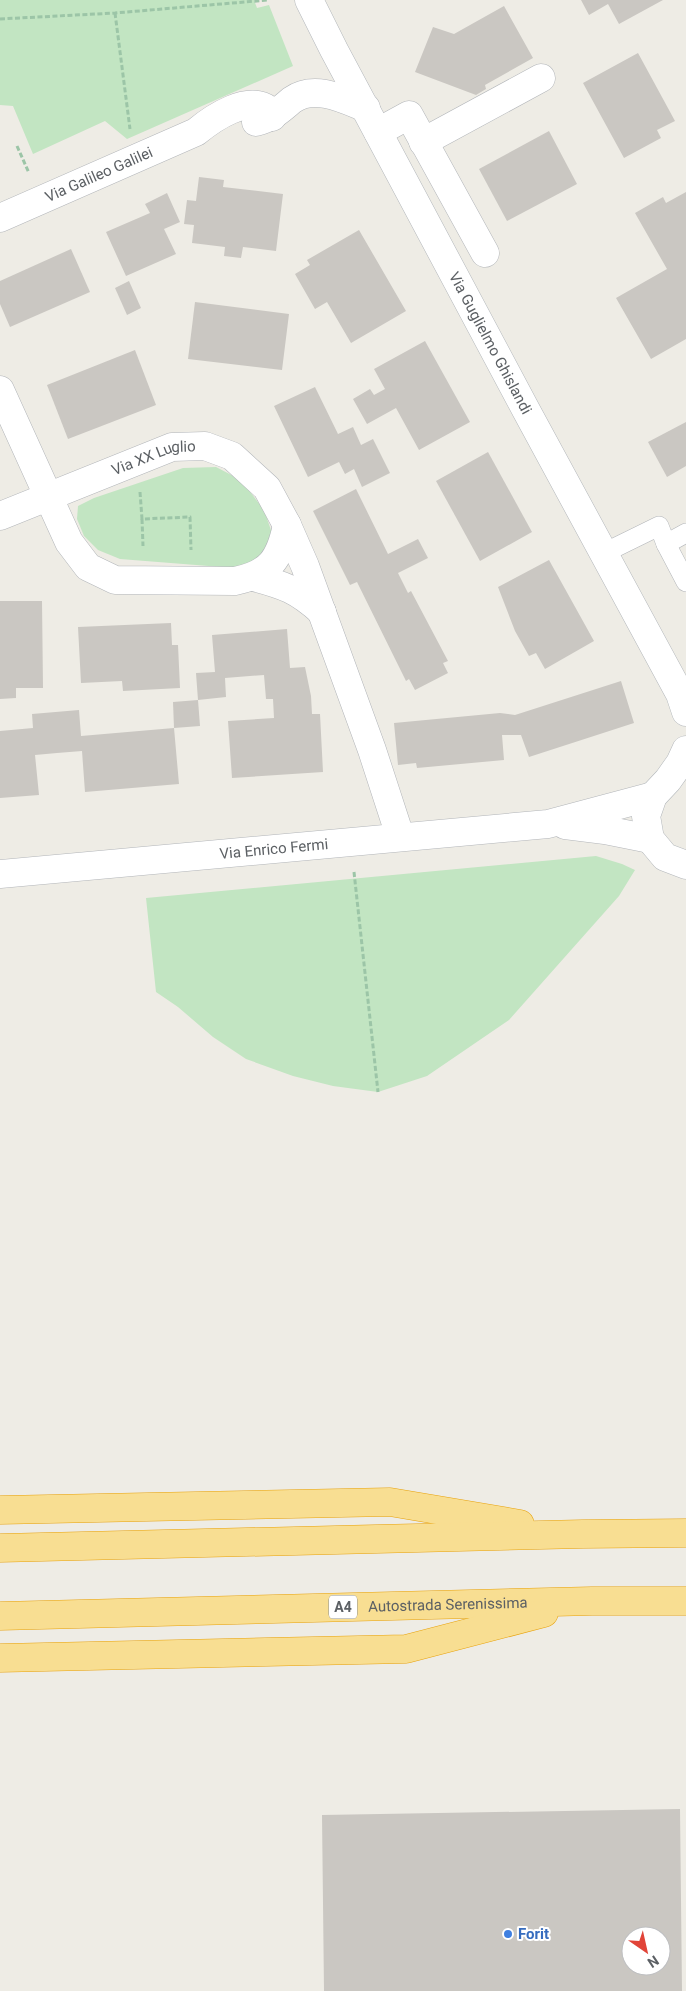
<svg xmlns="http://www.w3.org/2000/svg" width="686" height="1991" font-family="Roboto,sans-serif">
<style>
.green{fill:#c2e5c2}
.building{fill:#cac7c2;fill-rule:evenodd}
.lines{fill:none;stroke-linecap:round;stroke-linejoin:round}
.lane-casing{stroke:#b2b5b9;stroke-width:20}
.street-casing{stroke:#b2b5b9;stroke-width:29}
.secondary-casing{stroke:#b3b7bb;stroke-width:29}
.highway-casing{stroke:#e8a20b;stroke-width:29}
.path{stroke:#9cc5a7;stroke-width:3;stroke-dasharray:5 2.5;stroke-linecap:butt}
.lane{stroke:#fff;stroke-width:19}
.street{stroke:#fff;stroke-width:28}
.secondary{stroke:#fff;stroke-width:28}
.highway{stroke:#f8de92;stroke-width:28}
.shop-dot{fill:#3f7fe0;stroke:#fff;stroke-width:2}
.labels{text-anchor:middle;stroke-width:4;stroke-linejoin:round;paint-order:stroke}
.shield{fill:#fff;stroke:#8d9092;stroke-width:1}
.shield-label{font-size:14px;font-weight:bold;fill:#5c6064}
.street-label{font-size:15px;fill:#5c6064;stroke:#fff}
.shop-label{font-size:15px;font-weight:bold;fill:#366cbe;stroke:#fff;text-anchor:start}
</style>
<rect width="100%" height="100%" fill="#eeece5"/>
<g class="green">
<polygon points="0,0 254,0 257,8 269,5 293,66 127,139 105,121 33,154 13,106 0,105"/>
<polygon points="216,467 241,480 264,510 272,533 267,552 252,565 234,568 120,559 98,550 84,536 77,519 78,506 94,498 183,468"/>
<polygon points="596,856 622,864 635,870 619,896 509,1020 427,1076 378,1092 333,1086 293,1076 246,1059 213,1037 178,1007 156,992 146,898"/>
</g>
<g class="building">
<polygon points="581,0 663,0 619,24 608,4 589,15"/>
<polygon points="504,6 533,58 485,85 486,89 476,95 415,72 433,27 454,34"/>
<polygon points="638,53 675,121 657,130 661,138 624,158 583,83"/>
<polygon points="549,131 577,184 507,221 479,169"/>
<polygon points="199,177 224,180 223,187 283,194 276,251 243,247 241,258 224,256 225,247 192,243 194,225 184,224 187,200 196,201"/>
<polygon points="686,192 686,339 651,359 616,298 667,269 635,213 663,197 666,203"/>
<polygon points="167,193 180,222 164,229 176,254 126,276 106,232 150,213 145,204"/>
<polygon points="359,230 406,311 351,343 327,302 315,309 295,274 310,265 307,260"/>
<polygon points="71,249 90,292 10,327 0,304 0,281"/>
<polygon points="129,281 141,308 127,315 115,288"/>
<polygon points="195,302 289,314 282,370 188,359"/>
<polygon points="425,341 470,422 419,450 396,408 367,424 353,399 370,389 374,395 385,389 374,369"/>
<polygon points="135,350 156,405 68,439 47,385"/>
<polygon points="315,387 338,434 353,427 361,445 373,439 390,473 362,487 354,469 345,474 339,462 308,477 274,406"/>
<polygon points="686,422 686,466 667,477 648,442"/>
<polygon points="488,452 532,532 480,561 436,481"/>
<polygon points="356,489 388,554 418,539 428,558 398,573 408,593 411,591 448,661 443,663 448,673 415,690 409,679 406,681 357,582 350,585 313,511"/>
<polygon points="549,560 594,641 545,669 536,653 529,656 515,631 498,587"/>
<polygon points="0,601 42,601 43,688 16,688 16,698 0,699"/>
<polygon points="171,623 172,645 178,645 180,688 123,691 122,681 81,683 78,627"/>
<polygon points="287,629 290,668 305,667 311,696 312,714 320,714 323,772 232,778 228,721 274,718 273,699 266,699 264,675 225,678 226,697 198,700 196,673 215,672 212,635"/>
<polygon points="621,681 634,723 529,757 521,735 502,735 504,760 417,768 416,763 398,765 394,723 500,713 515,715"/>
<polygon points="198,700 200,726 174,728 173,702"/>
<polygon points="79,710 81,736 174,728 179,784 85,792 82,751 57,753 35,755 39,795 0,798 0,731 33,728 32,714"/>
<path d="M 680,1809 L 682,1991 L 324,1991 L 322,1815 ZM 631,1936 L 661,1936 L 661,1966 L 631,1966 Z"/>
</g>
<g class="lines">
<defs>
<g id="lane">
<polyline points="666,544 686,533"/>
<polyline points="604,553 659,526 666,544 686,582"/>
</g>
<g id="street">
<path d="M 256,122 C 272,118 280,110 292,100 C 314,84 344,99 366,108"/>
<polyline points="378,132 409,115 485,253"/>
<polyline points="423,142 541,78"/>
<path id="s1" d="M 0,218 L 196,132 C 213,118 248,94 269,110 L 272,117"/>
<path d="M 0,390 L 69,542 L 88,567 L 115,580 L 235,581 C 270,574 280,559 287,525"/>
<path id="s2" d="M 0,516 L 172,447 L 205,446 L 232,456 L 267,488 L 287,525 L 305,566 L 372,750 L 400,836"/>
<path d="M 253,577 C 284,585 298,590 322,612"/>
<polyline points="565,825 605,830 650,839"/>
<path id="s3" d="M 0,874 L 548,824 L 653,796"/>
</g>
<g id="secondary">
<path id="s4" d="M 309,0 L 334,50 L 526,410 L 680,694 L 686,712"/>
<polyline points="686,750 680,763 668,780 653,796 646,816 650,839 665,857 686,865"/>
</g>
<g id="highway">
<polyline points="0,1510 390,1502 520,1524"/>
<polyline points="0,1548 583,1534 686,1533"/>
<path id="s5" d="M 0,1616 L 592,1601 L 686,1601"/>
<polyline points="0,1658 406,1649 544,1613"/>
</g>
</defs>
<use href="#lane" class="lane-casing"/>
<use href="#street" class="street-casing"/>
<use href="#secondary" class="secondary-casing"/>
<use href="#highway" class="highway-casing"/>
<g class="path">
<polyline points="115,13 130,129"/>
<polyline points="0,19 115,13 268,0"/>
<polyline points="17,146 29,173"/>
<polyline points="140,492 142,519 190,517 191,550"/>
<polyline points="142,519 143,546"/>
<polyline points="354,872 378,1092"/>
</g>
<use href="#lane" class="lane"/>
<use href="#street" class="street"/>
<use href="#secondary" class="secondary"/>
<use href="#highway" class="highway"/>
</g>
<circle class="shop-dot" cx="508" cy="1934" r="5"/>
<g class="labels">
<rect class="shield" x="329" y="1595.5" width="28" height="23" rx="4"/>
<g class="shield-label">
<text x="343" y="1612">A4</text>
</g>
<g class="street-label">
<text dy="5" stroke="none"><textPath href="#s1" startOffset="108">Via Galileo Galilei</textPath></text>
<text dy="5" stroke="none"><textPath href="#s4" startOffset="388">Via Guglielmo Ghislandi</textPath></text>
<text dy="5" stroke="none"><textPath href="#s2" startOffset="165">Via XX Luglio</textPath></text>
<text dy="5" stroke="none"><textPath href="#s3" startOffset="275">Via Enrico Fermi</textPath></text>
<text dy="5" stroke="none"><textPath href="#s5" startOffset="448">Autostrada Serenissima</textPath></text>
</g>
<g class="shop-label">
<text x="518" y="1939">Forit</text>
</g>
</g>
<g transform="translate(646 1951) rotate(146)"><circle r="24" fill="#ffffff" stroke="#bebfc1"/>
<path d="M0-4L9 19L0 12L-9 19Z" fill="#e14438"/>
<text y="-8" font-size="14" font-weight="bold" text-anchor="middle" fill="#5c6064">N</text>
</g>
</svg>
